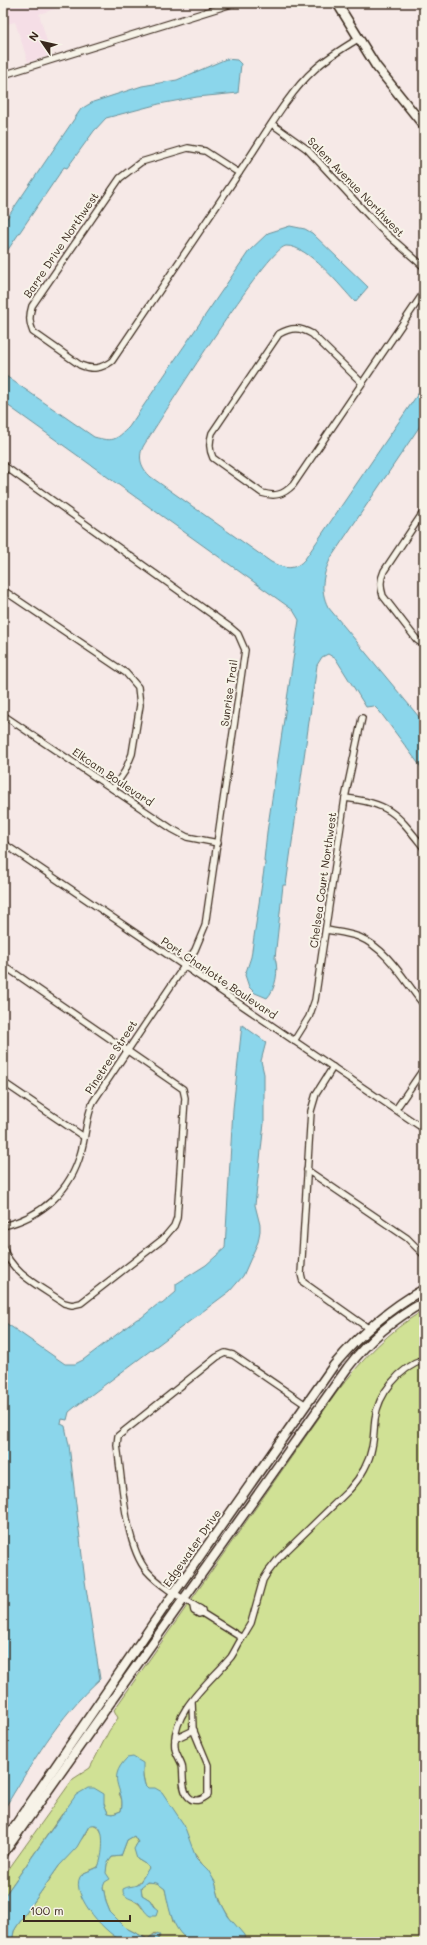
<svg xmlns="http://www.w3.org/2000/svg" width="427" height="1945" font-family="Mali,sans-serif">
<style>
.built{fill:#f5dee6}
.green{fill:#d0e195;stroke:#86865a}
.water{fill:#8bd6eb;stroke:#6b9199}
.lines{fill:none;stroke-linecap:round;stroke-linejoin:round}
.street-casing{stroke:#3b2a1e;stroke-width:8}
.secondary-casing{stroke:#3b2a1e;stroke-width:11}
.street{stroke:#f7f3e8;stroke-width:5.5}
.secondary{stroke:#f7f3e8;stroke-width:8}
.labels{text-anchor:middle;stroke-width:4;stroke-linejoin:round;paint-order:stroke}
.street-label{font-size:11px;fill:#3b2a1e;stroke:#f7f3e8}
</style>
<rect width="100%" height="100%" fill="#f6e9e7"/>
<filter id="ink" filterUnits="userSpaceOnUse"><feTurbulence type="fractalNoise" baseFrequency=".025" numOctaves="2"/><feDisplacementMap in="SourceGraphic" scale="8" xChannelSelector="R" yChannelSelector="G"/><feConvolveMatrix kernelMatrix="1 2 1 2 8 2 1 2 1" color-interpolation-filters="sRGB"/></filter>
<g filter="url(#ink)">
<polygon class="built" points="3,3 73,3 39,14 51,55 28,62 15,22 3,25"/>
<g class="green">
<path d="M 424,1310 L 424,1942 L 245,1942 C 243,1931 233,1925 228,1915 C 221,1905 218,1894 215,1882 L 145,1785 L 142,1770 L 119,1794 C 123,1800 122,1804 121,1811 L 113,1814 L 108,1813 L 104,1804 L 62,1814 L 3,1898 L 3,1877 L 73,1779 L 90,1768 L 109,1731 L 118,1718 L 114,1710 L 337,1392 C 362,1360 388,1331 424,1310 Z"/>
<path d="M 92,1824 C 109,1829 104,1855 98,1867 L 84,1873 L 108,1931 L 125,1942 L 12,1942 L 14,1931 L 17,1926 L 59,1866 L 84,1836 L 89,1826 Z"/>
<path d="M 134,1836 L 138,1843 L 136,1845 L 137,1859 L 147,1865 L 149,1868 C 146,1873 140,1883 135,1886 L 133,1900 L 139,1904 L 142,1908 L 155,1908 L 150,1900 L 142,1895 L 141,1887 C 148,1878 158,1882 165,1889 L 173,1922 L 192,1942 L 156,1942 L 160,1936 L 155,1933 L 148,1939 L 126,1928 L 110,1912 L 106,1902 L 103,1887 L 107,1864 L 112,1857 L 121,1856 L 127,1840 Z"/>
</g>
<g class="water">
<polygon points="226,59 237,60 241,64 238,93 197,97 159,104 106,118 94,131 67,168 64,167 3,257 3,224 81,109 93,102 142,86 177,80"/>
<path d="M 290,226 L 305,229 L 312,233 L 368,287 L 355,302 C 341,287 308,245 286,246 C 268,247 161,419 144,445 C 137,457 141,468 151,477 L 271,562 C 284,569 295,571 305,559 L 424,385 L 424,420 L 332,556 C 323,573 319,589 328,607 L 424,723 L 424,771 L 380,712 L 374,706 L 366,707 L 336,659 L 328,654 L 322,657 L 317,665 L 286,885 L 283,885 L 275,958 C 279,970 276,989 267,998 L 255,993 L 249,987 L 245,975 L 251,957 L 265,863 L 264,860 L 267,832 L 299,620 L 293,610 L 3,402 L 3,374 L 94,437 C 113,442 115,441 129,427 L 249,251 L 268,233 Z"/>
<path d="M 242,1025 L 266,1042 L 261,1061 L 264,1074 L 264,1123 L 255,1205 L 260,1225 L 260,1231 L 258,1242 L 243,1276 L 230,1291 L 75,1407 L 69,1412 L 67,1420 L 62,1419 L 61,1424 L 65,1426 L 69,1445 L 85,1581 L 100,1679 C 58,1717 32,1763 3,1811 L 3,1321 L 65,1364 L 75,1364 L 83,1360 L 137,1319 L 141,1318 L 158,1304 L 162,1304 L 176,1292 L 176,1284 L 206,1265 L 225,1248 L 233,1109 Z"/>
<path d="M 133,1757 L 143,1763 L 143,1777 L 145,1785 L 148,1788 L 155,1788 L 162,1792 L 184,1825 L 196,1858 L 208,1870 L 215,1882 L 220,1901 L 228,1916 L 244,1935 L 245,1942 C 235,1942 199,1945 192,1942 C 172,1933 169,1907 165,1889 L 157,1883 L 147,1882 L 141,1887 L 142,1895 L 150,1900 L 153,1906 L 158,1910 L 156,1916 L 150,1916 C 144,1912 143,1907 139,1903 C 133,1898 122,1899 123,1889 C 128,1886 132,1887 137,1885 C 140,1884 146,1872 149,1868 L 147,1865 L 137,1859 L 134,1849 L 138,1842 L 134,1836 L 127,1840 L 121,1856 L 112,1857 L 107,1864 L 106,1873 L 110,1879 L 105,1882 L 103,1887 L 106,1902 L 110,1912 L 126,1928 L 147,1939 L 158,1933 L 160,1936 L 156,1942 C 147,1942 134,1945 125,1942 C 108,1937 70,1895 80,1877 C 84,1871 92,1871 98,1867 C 103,1858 108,1817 89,1826 L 77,1847 L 59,1866 L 17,1926 L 14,1931 L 12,1942 L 3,1942 L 3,1898 L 76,1795 L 88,1788 L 94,1788 L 104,1794 L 104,1804 L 108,1813 L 113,1814 L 121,1811 C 127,1790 104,1781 127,1758 Z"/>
</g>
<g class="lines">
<defs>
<g id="street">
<polyline points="3,75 235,3"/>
<polyline points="272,124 307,149 380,228 424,267"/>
<path d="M 188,148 L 205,151 L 239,173 L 112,361 C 101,369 92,370 80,365 L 33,332 C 29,322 29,316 32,306 L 120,178 L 141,162 Z"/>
<path d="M 239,173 C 262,140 286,95 315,69 C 328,57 343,48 358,39"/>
<path d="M 362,383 L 312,334 C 300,327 291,327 279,334 L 212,433 C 209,443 209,449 213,458 L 262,493 C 275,497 283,495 293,485 L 424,292"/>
<path d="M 3,465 L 231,628 L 238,634 L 245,650 L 205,926 L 195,950 L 93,1102 C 86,1118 86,1135 81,1152 C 71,1191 41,1217 3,1226"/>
<path d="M 424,511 L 384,571 C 380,580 380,586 383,596 L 417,640 L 424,645"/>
<polyline points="3,590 126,673 138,687 140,705 132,754 125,771 113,789"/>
<polyline points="3,715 172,829 187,837 218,843"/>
<path d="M 345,798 C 390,803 397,814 424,848"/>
<polyline points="3,843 424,1129"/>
<path d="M 326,930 C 337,932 348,933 359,937 C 388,949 405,982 424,1005"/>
<path d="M 3,965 L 183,1089 L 185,1098 L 177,1218 L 174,1226 L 163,1239 L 81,1303 L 72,1305 L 64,1303 C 43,1288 11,1274 3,1247"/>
<polyline points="294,1041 309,1017 315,1000 345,798 362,718"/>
<polyline points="333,1067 316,1094 311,1111 301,1274 303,1282 368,1328"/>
<polyline points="3,1082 84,1137"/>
<polyline points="396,1109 424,1068"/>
<polyline points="307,1170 407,1238 424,1255"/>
<path d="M 193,1606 L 194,1611 L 199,1614 L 202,1613 L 242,1638 L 251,1623 L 263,1580 L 268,1572 L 279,1558 L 349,1490 C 360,1478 369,1464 372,1447 C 374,1438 374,1428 375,1419 C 378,1394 400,1367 424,1360"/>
<path d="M 202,1613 L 202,1610 C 184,1599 162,1588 147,1571 C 125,1546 122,1479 117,1445 L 118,1436 L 217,1357 L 225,1353 L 233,1355 L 306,1405"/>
<path d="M 192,1702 L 193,1729 L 208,1765 L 208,1795 C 202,1800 193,1804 187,1795 C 181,1786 184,1775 182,1765 C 180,1759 176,1754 175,1748 C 171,1711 210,1682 231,1657 C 235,1651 238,1644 242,1638"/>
<polyline points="175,1739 194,1730"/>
</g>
<g id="secondary">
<polyline points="337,3 376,66 424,126"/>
<path d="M 3,1843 L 174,1593 L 334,1365 C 360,1334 388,1309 424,1289"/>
<path d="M 3,1854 L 348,1367 C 368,1341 395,1318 424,1302"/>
</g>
</defs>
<use href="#street" class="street-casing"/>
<use href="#secondary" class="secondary-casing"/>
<use href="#street" class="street"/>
<use href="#secondary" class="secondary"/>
</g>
</g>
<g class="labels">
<g class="street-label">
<text transform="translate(356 187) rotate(46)" y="4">Salem Avenue Northwest</text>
<text transform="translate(61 245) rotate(-56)" y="4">Barre Drive Northwest</text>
<text transform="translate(229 693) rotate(-82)" y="4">Sunrise Trail</text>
<text transform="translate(113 777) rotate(34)" y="4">Elkcam Boulevard</text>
<text transform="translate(323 880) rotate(-82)" y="4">Chelsea Court Northwest</text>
<text transform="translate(219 978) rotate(34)" y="4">Port Charlotte Boulevard</text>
<text transform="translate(111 1057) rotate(-57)" y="4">Pinetree Street</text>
<text transform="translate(192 1548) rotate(-55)" y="4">Edgewater Drive</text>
</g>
</g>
<rect width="427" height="1945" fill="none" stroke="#f7f3e8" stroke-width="16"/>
<rect x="8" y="8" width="411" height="1929" fill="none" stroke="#3b2a1e" stroke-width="1.5" filter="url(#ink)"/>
<g transform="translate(42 42) rotate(304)" stroke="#f7f3e8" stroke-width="3" paint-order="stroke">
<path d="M0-3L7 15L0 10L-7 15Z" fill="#3b2a1e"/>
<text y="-6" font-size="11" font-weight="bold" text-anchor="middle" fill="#3b2a1e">N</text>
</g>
<path d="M24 1915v6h106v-6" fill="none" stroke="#3b2a1e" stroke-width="2"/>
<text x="30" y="1915" font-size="12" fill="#3b2a1e" stroke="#f7f3e8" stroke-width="3" paint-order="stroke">100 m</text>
</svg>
